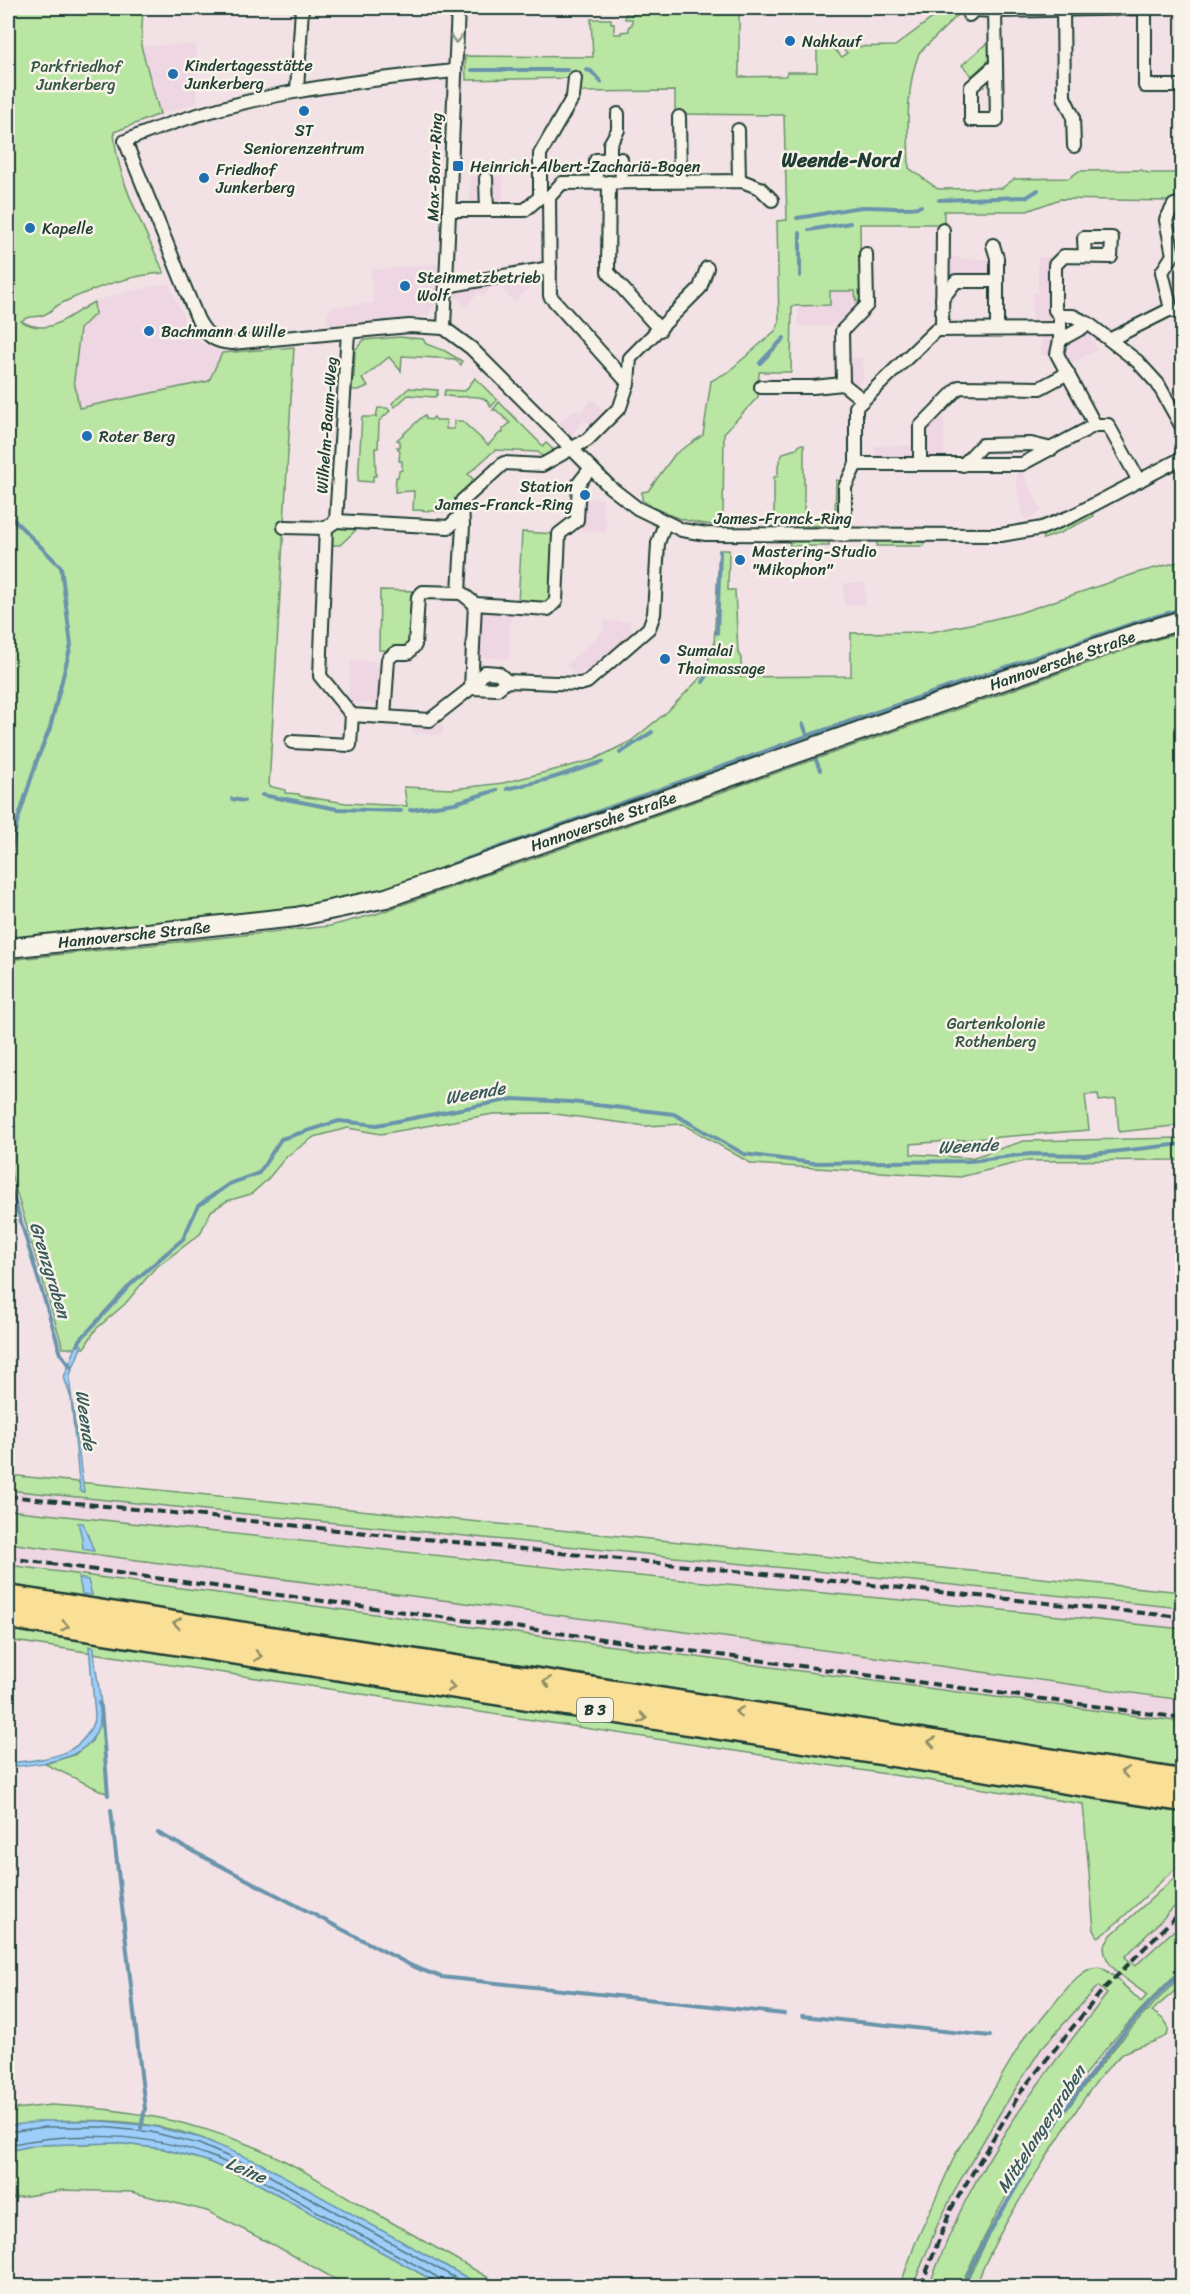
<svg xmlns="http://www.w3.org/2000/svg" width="1190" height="2294" font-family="Sriracha,sans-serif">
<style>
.built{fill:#eed6e3}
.green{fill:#bae6a4;stroke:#6c926c;stroke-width:1.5}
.water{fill:#9dcefa;stroke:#6b94ab;stroke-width:1.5}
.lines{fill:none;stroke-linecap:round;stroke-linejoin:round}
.shore{stroke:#517783;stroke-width:1.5}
.stream{stroke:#6b94ab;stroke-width:4}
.street-casing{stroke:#1f3d34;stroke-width:16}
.secondary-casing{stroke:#1f3d34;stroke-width:22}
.highway-casing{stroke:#1f3d34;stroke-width:27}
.street{stroke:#f7f3e8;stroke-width:12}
.secondary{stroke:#f7f3e8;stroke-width:18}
.highway{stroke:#fadf96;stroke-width:22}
.rail{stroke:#1f3d34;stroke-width:4;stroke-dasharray:9 4.5;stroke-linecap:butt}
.oneway{stroke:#8b988e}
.oneway2{stroke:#8c8e65}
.poi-dot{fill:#1f6fb2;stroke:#f7f3e8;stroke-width:2}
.labels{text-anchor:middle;stroke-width:5;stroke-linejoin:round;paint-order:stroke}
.shield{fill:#f7f3e8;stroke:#60746a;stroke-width:1.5}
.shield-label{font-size:15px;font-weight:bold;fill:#1f3d34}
.poi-label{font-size:16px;fill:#1f3d34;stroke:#f7f3e8;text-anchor:start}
.park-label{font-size:16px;fill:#365645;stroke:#f7f3e8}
.street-label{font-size:16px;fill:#1f3d34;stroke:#f7f3e8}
.water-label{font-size:18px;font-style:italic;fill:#385a5c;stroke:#f7f3e8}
.quarter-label{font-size:20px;font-weight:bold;fill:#1f3d34;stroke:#f7f3e8}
</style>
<rect width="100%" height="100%" fill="#f2e2e5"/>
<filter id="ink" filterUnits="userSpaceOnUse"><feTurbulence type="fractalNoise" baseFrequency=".0167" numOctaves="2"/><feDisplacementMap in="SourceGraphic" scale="12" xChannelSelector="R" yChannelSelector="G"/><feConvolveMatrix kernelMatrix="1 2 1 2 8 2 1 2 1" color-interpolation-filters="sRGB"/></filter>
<g filter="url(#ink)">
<g class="built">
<polygon points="900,8 935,8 935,16 900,17"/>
<polygon points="196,44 197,103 160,114 141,46"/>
<polygon points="470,176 503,176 503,204 470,205"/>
<polygon points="944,257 960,257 961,259 993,259 993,274 983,274 983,277 970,277 970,275 945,276"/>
<polygon points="1038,257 1051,257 1052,324 1032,325 1032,293 1038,293"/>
<polygon points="437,264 436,303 429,314 418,317 328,325 327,313 332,307 374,303 371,270"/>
<polygon points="521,276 531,286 514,302 498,285"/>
<polygon points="486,281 492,287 483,296 479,292 465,307 454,296 455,287"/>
<polygon points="169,283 189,330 201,343 222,353 209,381 79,409 74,380 80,328 95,314 94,302 110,296"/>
<polygon points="830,291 856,291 856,311 830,326 798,326 798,305 829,305"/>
<polygon points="1089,333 1097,350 1070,364 1061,348"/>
<rect x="1041" y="334" width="14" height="21"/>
<polygon points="847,358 863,358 863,379 855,387 847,379"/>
<polygon points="592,399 607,414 601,420 598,418 591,425 585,420 571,435 560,423 575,409 580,414"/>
<polygon points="934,419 944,419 944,461 930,461 924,455 924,428"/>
<polygon points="911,445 911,460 875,460 875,446"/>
<polygon points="1021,470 1042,511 1025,520 1017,490 1017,472"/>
<polygon points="582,498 603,499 602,509 607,523 606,533 580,531"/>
<rect x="844" y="583" width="21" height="22"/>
<polygon points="478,607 511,612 509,659 475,657"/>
<polygon points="605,620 631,622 630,637 588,673 584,670 577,676 566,665 604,630"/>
<polygon points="351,660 375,661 375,666 384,667 382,704 348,702"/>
<polygon points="413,723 443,725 443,735 412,733"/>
<polygon points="8,1490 1182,1608 1182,1629 8,1510"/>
<polygon points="8,1543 861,1655 1182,1700 1182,1722 8,1565"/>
<polygon points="1182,1899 1182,1923 1137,1963 1105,1997 1030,2097 996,2148 937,2266 929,2286 913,2286 937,2226 958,2184 1000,2113 1041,2049 1096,1988"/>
</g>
<g class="green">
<path d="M 8,8 L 143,8 L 141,46 L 160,114 L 114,132 C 116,179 145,229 164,273 C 130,275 94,288 62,303 C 55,306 50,313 43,315 C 34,319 31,314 21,321 C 50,338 69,315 94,302 L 95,314 L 80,329 L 74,380 L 79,408 L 209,381 L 222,353 L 294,347 L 269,786 L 285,790 L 285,793 L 299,794 L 300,796 L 346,803 L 407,806 L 404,787 L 453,789 L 503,783 L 593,760 L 631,741 L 667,712 L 702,676 L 714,645 L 719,550 L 729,550 L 728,590 L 735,590 L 738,652 L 741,658 L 741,677 L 851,676 L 851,633 L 931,632 L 985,621 L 1019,613 L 1140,572 L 1182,561 L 1182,611 L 1121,630 L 384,889 L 340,901 L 299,908 L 8,939 Z"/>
<path d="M 637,8 L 739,8 L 739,77 L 786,76 L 787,72 L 817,72 L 817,47 L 833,48 L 842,57 L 847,53 L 841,47 L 895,46 L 935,16 L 935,8 L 965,8 L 919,53 C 905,90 908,130 909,168 L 938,189 L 1002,188 L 1014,179 L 1069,178 L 1079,171 L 1141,170 L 1148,173 L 1182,173 L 1182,198 L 1168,201 L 1060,199 L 1027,211 L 944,211 L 944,230 L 940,231 L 939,224 L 860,224 L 861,301 L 856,301 L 855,291 L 830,291 L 830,305 L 792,306 L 791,372 L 759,372 L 758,397 L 724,433 L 723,515 L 720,515 L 720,526 C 691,523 666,517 642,500 L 642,492 L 648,491 L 675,454 L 703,435 L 711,381 L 728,372 L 776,330 L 779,323 L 777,221 L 787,220 L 784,115 L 675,114 L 675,91 L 578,92 L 577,78 L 466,80 L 465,56 L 593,57 L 591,19 L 611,19 L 611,23 L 614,23 L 614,34 L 621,34 L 621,32 L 629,31 L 629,26 L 632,25 L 632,19 L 625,19 L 625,14 L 636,14 Z"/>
<polygon points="988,42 991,45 990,59 972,76 962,65"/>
<polygon points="400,337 423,339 426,344 445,351 462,361 461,365 455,359 402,356 401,371 389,357 362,379 368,386 359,390 351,390 350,380 354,377 355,350 364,340"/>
<path d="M 475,378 L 497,400 L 491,407 C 485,389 459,401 444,395 L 445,390 L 465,391 Z"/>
<polygon points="409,388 438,390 437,395 435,397 408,395 395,407 392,403"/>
<polygon points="499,402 543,446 546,443 556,452 544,458 538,452 495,450 468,474 475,481 457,496 456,512 413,510 414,491 395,492 396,477 398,477 399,471 402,470 402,461 399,461 400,451 397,447 400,447 400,441 397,440 421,418 425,415 426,419 431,420 434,417 436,420 446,420 446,429 454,429 454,421 462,421 488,445 500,433 503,433 503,429 510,423 496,410 493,410"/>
<polygon points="378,408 387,408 390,411 379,421 378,448 375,448 376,476 373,476 373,482 358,481 362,417 376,417"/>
<polygon points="801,444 804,445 804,520 835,520 836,480 841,481 841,521 837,526 774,525 774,477 778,476 778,465 783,453 796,449"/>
<polygon points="1092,512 1094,516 1060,533 1043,539 1042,534"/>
<polygon points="336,528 355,529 355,531 340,545 331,545 332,532"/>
<polygon points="522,532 556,534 553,601 547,606 518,604"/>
<polygon points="789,541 829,541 829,546 790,546"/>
<rect x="877" y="541" width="47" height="5"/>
<polygon points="380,590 415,591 413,646 407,651 379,650"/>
<polygon points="1182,632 1182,1125 1119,1132 1116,1099 1099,1101 1098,1094 1085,1095 1089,1130 911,1144 911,1154 971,1158 1024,1141 1182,1138 1182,1160 1025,1161 960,1177 752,1164 683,1124 646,1126 548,1113 493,1114 381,1134 348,1128 314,1137 286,1157 267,1180 251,1194 227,1201 211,1211 200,1234 154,1269 125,1304 96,1329 84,1348 63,1348 8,1164 8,960 330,926 376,914 1148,642"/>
<polygon points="8,1475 1182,1592 1182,1608 8,1490"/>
<polygon points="8,1510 595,1572 945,1604 1182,1629 1182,1700 861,1655 8,1543"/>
<polygon points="8,1565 1182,1722 1182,1770 8,1591"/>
<path d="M 8,1626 L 1182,1809 L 1182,1863 C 1167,1874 1106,1936 1098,1937 L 1094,1930 L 1083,1804 L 8,1640 Z"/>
<polygon points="101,1718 108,1794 45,1764 74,1755 92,1741"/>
<path d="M 1182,1871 L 1182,1899 L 1125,1957 L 1135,1966 L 1182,1923 L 1182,1968 C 1128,2021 1075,2079 1036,2145 C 1008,2191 983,2238 960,2286 L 929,2286 C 940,2258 951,2229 965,2202 C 1002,2128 1056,2059 1107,1994 L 1098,1986 L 1041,2049 L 1000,2113 L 958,2184 L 937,2226 L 913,2286 L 900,2286 L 915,2244 L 956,2153 L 1027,2033 C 1047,2021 1078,1959 1102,1968 C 1111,1972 1133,1994 1141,2002 L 1147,1995 C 1132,1983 1104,1968 1104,1947 L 1111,1935 Z"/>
<path d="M 1182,1975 L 1182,1985 L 1152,2011 C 1161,2018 1172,2022 1167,2035 C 1153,2046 1132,2044 1118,2058 C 1095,2079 1075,2112 1058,2139 C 1031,2182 993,2238 976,2286 L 965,2286 C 1016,2172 1093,2062 1182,1975 Z"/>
<path d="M 51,2105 C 120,2108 187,2119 252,2146 C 288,2160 322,2182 356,2202 C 405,2230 454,2258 503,2286 L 482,2286 C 411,2247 340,2206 266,2170 C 245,2160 223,2147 201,2138 C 141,2117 70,2117 8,2126 L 8,2110 Z"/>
<polygon points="116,2143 164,2149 207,2161 255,2182 443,2286 347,2286 287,2252 207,2211 131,2192 63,2190 8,2199 8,2151 36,2145"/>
</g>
<g class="water">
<polygon points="78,1342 82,1345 70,1375 70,1386 84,1492 80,1491 71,1398 64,1377"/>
<polygon points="78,1523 83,1523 94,1551 83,1549 82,1538"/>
<polygon points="79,1578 88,1580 92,1595 82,1594"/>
<path d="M 89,1646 L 94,1647 C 94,1667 100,1687 101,1707 C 102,1761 47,1763 8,1767 L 8,1763 C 44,1759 85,1758 95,1716 Z"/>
<polygon points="44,2121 101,2121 152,2126 201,2138 262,2164 482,2286 443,2286 255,2182 207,2161 164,2149 116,2143 36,2145 8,2151 8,2126"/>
</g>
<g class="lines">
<g class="shore">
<polyline points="8,2132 45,2127 101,2127 151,2132 199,2144 259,2170 470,2286"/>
<path d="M 8,2145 C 70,2131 150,2133 210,2156 C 249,2171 284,2193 320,2213 C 355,2232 390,2251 425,2270 L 442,2280 L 444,2286"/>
</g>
<g class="stream">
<polyline points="472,70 567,70"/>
<polyline points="586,70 591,71 601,82"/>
<polyline points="939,200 1027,197 1038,190"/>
<path d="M 797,218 C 819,215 841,209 864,207 C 878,206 910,211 921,206"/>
<polyline points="809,230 850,223"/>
<polyline points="800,276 800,233"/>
<polyline points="760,363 784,338"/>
<polyline points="8,514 61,567 71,645 50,728 37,760 17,823 8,866"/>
<polyline points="717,633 720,552"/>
<polyline points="703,682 712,667"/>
<polyline points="803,724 808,737"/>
<polyline points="620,753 652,732"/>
<polyline points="816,760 820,770"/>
<polyline points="507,789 549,779 602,762"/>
<polyline points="262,795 283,799"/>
<polyline points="232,799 244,801"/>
<polyline points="286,799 337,809 401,811"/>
<polyline points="410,810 455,803 497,790"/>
<polyline points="453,864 807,736 1140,621 1182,609"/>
<polyline points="8,1179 61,1354 71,1367"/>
<polyline points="78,1345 80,1340 132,1283 183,1239 198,1206 229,1184 259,1173 281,1139 339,1121 377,1125 513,1099 571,1102 674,1114 744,1154 813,1163 970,1161 1030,1154 1084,1155 1182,1144"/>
<polyline points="99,1703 101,1707 108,1795"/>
<polyline points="111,1810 145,2109 141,2128"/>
<polyline points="158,1833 414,1967 441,1977 784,2014"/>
<polyline points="802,2016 990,2036"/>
<path d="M 964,2286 C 974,2256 992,2229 1008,2201 C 1057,2117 1111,2038 1182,1971"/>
</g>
<defs>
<g id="street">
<polyline points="1063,8 1064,97 1073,116 1074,146"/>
<polyline points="1145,8 1145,86 1182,86"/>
<polyline points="969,15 974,10 995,11"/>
<polyline points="996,65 971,87 971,120 997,120 995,11 1145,8"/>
<polyline points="297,90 302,8"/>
<polyline points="679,117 680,181"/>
<polyline points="738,130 739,181"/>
<polyline points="610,159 610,144 618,130 618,114"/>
<polyline points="486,178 487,210"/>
<polyline points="596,182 596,160 621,159 622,182"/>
<polyline points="609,182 608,272 660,330"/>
<polyline points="540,197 540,154 573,97 575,78"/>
<polyline points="549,197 550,296 628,383"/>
<polyline points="449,210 525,210 540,197 549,197 562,183 742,181 760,188 772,200"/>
<polyline points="993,245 997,258 997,281"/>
<polyline points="1085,256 1084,238 1112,238 1111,257 1064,256 1055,265 1055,310 1060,316 1060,340 1089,324"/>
<polyline points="446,286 550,268"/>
<polyline points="942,299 956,281 997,281 997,329"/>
<polyline points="1171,309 1182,315"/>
<polyline points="1060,316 1073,316 1089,324 1137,361 1158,384 1182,427"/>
<polyline points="444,328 471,348 610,487 637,508 682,530 706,534 1001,535 1042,528 1072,516 1182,458"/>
<path d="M 444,328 L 409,326 L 232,343 C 214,342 207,336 198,320 L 125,141 C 232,96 340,82 455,71"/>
<polyline points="444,328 458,8"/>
<polyline points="942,330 943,230"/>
<polyline points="348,332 336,521 326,528 320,676 352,715 430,720 471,688 475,604 548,609 556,601 559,534 577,520 579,483 591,468"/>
<polyline points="1111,339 1171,309 1162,272 1173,255 1166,220 1174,205 1182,203"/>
<polyline points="1060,340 1057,354 1095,425 1108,425 1139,481"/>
<polyline points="843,384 842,331 867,305 866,254"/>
<polyline points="761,387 813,387 843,384 863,400"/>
<polyline points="920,463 920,427 959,387 1040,388 1068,373"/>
<polyline points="856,464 1022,464 1095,425"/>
<polyline points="963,465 982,445 1031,444 1052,449"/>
<polyline points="336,521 449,527 462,514"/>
<polyline points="284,527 326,528"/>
<polyline points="845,535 845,487 856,464 856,407 936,330 1060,329"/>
<polyline points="475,604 459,591 463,526 462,501 504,463 542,465 587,440 620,407 628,383 630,358 700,288 707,268"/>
<polyline points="507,681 498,673 485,672 471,688 497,689 507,681 580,684 587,682 649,628 654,614 658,543 665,523"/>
<polyline points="384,717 388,659 395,653 408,653 415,645 418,597 423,592 461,593"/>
<polyline points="292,742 350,745 352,715"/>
</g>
<polyline id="secondary" points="8,948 296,917 386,898 1129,636 1182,620"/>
<g id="highway">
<polyline points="8,1597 1182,1781"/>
<polyline points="8,1617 1182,1800"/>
</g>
</defs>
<use href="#street" class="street-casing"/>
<use href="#secondary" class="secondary-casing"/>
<use href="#highway" class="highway-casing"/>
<use href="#street" class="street"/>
<use href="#secondary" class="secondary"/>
<use href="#highway" class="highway"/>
<g class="rail">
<polyline points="8,1496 1182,1617"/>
<polyline points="8,1558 1182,1718"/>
<polyline points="921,2286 951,2209 1022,2090 1101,1992 1170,1922 1182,1913"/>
</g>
</g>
<defs><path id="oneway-chevron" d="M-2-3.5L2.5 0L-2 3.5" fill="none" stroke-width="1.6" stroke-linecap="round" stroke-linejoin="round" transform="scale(1.5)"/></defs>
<use class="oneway" href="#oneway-chevron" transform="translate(456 39) rotate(93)"/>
<g class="oneway2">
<use href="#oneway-chevron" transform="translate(177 1623) rotate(-171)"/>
<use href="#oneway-chevron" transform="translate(65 1626) rotate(9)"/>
<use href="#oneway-chevron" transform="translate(258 1656) rotate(9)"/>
<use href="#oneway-chevron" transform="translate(547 1682) rotate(-171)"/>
<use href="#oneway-chevron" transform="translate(451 1687) rotate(9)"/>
<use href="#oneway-chevron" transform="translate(739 1712) rotate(-171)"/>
<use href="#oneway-chevron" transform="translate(643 1718) rotate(9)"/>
<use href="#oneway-chevron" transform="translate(932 1742) rotate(-171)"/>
<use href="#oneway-chevron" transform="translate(1125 1772) rotate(-171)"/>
</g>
</g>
<g class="poi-dot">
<circle cx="790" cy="41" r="6"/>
<circle cx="173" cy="74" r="6"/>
<circle cx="304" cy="111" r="6"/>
<rect x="452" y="160" width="12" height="12" rx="3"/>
<circle cx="204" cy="178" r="6"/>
<circle cx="30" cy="228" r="6"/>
<circle cx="405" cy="286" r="6"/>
<circle cx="149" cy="331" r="6"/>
<circle cx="87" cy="436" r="6"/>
<circle cx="585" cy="495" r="6"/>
<circle cx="740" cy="560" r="6"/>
<circle cx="665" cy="659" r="6"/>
</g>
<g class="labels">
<rect class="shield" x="577" y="1698" width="36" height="24" rx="4.5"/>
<g class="shield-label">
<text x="595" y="1715">B 3</text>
</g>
<g class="poi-label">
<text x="802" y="47">Nahkauf</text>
<text x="185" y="71">Kindertagesstätte<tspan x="185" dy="18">Junkerberg</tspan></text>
<text x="304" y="136" text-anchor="middle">ST<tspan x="304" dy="18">Seniorenzentrum</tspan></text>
<text x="470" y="172">Heinrich-Albert-Zachariä-Bogen</text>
<text x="216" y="175">Friedhof<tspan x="216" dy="18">Junkerberg</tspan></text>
<text x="42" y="234">Kapelle</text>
<text x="417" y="283">Steinmetzbetrieb<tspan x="417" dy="18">Wolf</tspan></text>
<text x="161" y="337">Bachmann &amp; Wille</text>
<text x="99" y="442">Roter Berg</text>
<text x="573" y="492" text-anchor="end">Station<tspan x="573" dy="18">James-Franck-Ring</tspan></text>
<text x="752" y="557">Mastering-Studio<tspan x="752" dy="18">"Mikophon"</tspan></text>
<text x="677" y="656">Sumalai<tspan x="677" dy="18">Thaimassage</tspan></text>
</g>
<g class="park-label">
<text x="76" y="72">Parkfriedhof<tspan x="76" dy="18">Junkerberg</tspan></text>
<text x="996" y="1029">Gartenkolonie<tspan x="996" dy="18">Rothenberg</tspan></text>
</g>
<g class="street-label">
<text transform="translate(434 167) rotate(-88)" y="6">Max-Born-Ring</text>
<text transform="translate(326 425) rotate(-86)" y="6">Wilhelm-Baum-Weg</text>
<text x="783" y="524">James-Franck-Ring</text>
<text transform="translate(1062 660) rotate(-19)" y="6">Hannoversche Straße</text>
<text transform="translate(603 821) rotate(-19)" y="6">Hannoversche Straße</text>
<text transform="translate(134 934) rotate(-6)" y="6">Hannoversche Straße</text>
</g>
<g class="water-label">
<text transform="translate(475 1093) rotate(-10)" y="6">Weende</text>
<text transform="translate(968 1146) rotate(-3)" y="6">Weende</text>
<text transform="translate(50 1270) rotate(73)" y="6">Grenzgraben</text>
<text transform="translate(86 1420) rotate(82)" y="6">Weende</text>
<text transform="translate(1041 2129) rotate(-57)" y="6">Mittelangergraben</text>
<text transform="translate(246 2170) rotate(23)" y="6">Leine</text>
</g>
<g class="quarter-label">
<text x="841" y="167">Weende-Nord</text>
</g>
</g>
<rect width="1190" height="2294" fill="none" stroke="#f7f3e8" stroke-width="30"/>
<rect x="15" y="15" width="1160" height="2264" fill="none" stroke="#1f3d34" stroke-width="2" filter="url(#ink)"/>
</svg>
